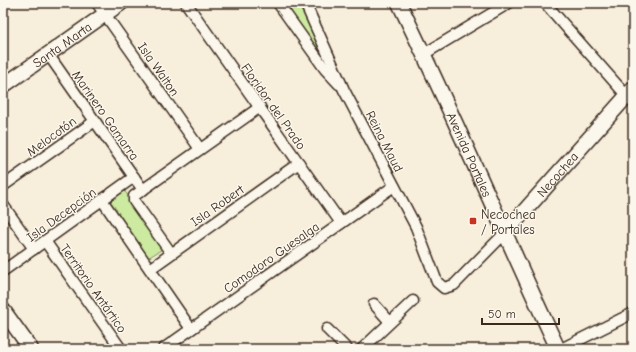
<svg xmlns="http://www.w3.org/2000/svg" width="636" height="352" font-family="'Comic Neue',sans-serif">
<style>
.green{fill:#cdeaa1;stroke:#848a60}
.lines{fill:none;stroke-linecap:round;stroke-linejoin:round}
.street-casing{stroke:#3b2a1e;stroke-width:13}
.secondary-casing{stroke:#3b2a1e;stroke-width:17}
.street{stroke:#fbf7ec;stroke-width:10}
.secondary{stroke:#fbf7ec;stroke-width:14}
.poi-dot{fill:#c8321e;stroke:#fbf7ec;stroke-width:1.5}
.labels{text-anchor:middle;stroke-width:3;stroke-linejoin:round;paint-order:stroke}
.street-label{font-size:13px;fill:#3b2a1e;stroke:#fbf7ec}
.poi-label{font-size:13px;fill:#3b2a1e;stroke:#fbf7ec;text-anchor:start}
</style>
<rect width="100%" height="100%" fill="#f8eedc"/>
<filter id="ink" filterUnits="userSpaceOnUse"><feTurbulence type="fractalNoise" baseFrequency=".025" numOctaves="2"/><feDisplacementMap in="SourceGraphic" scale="8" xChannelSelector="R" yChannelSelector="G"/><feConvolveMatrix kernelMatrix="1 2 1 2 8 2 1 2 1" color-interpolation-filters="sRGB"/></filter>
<g filter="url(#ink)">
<g class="green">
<polygon points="283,3 298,3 330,65 326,65"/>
<polygon points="124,190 164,248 148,258 108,201"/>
</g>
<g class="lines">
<defs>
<g id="street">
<polyline points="97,3 200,149"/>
<polyline points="186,3 341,223"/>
<polyline points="278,3 325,69 339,84"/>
<polyline points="305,3 344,90 416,227 437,282 444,288 454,285 504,234"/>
<polyline points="545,3 633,103"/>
<polyline points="48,54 143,190"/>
<polyline points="424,54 509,3"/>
<polyline points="3,186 95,121"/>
<polyline points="102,200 191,329"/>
<polyline points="3,205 34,249"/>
<polyline points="45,241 121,349"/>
<polyline points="171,253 134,201 134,196 260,107"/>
<polyline points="150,269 299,163"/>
<polyline points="3,271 134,177"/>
<polyline points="374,304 390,322"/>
<polyline points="327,329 347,349"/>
<polyline points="163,349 394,186"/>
<polyline points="362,349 413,301"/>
<polyline points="561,349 633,313"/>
</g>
<g id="secondary">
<path id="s1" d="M 399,3 C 455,117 504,234 558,349"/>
<path id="s2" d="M 3,86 L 121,3"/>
<path id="s3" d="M 504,234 L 633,89"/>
<polyline points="3,310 31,349"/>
</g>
</defs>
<use href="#street" class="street-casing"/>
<use href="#secondary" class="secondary-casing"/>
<use href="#street" class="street"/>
<use href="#secondary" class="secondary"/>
</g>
</g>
<rect class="poi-dot" x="469" y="217" width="8" height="8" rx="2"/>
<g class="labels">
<g class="street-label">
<text dy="5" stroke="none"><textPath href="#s2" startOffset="72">Santa Marta</textPath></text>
<text transform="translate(159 69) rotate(55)" y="5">Isla Walton</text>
<text transform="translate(274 106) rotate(55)" y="5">Floridor del Prado</text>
<text transform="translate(106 115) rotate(55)" y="5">Marinero Gamarra</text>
<text transform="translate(51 136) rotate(-36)" y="5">Melocotón</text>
<text transform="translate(385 141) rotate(63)" y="5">Reina Maud</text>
<text dy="5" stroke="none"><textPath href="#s1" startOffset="167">Avenida Portales</textPath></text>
<text dy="5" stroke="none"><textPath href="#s3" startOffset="80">Necochea</textPath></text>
<text transform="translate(217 205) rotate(-35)" y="5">Isla Robert</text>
<text transform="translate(61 214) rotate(-36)" y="5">Isla Decepción</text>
<text transform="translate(271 257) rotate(-35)" y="5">Comodoro Guesalga</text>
<text transform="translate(94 288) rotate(55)" y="5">Territorio Antártico</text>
</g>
<g class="poi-label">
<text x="481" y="219">Necochea<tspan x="481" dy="15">/ Portales</tspan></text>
</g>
</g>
<rect width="636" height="352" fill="none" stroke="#fbf7ec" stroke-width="16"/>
<rect x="8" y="8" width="620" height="336" fill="none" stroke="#3b2a1e" stroke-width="1.5" filter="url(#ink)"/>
<path d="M482 318v6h77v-6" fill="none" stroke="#3b2a1e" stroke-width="2"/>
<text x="488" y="318" font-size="12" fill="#3b2a1e" stroke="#fbf7ec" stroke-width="3" paint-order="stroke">50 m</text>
</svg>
